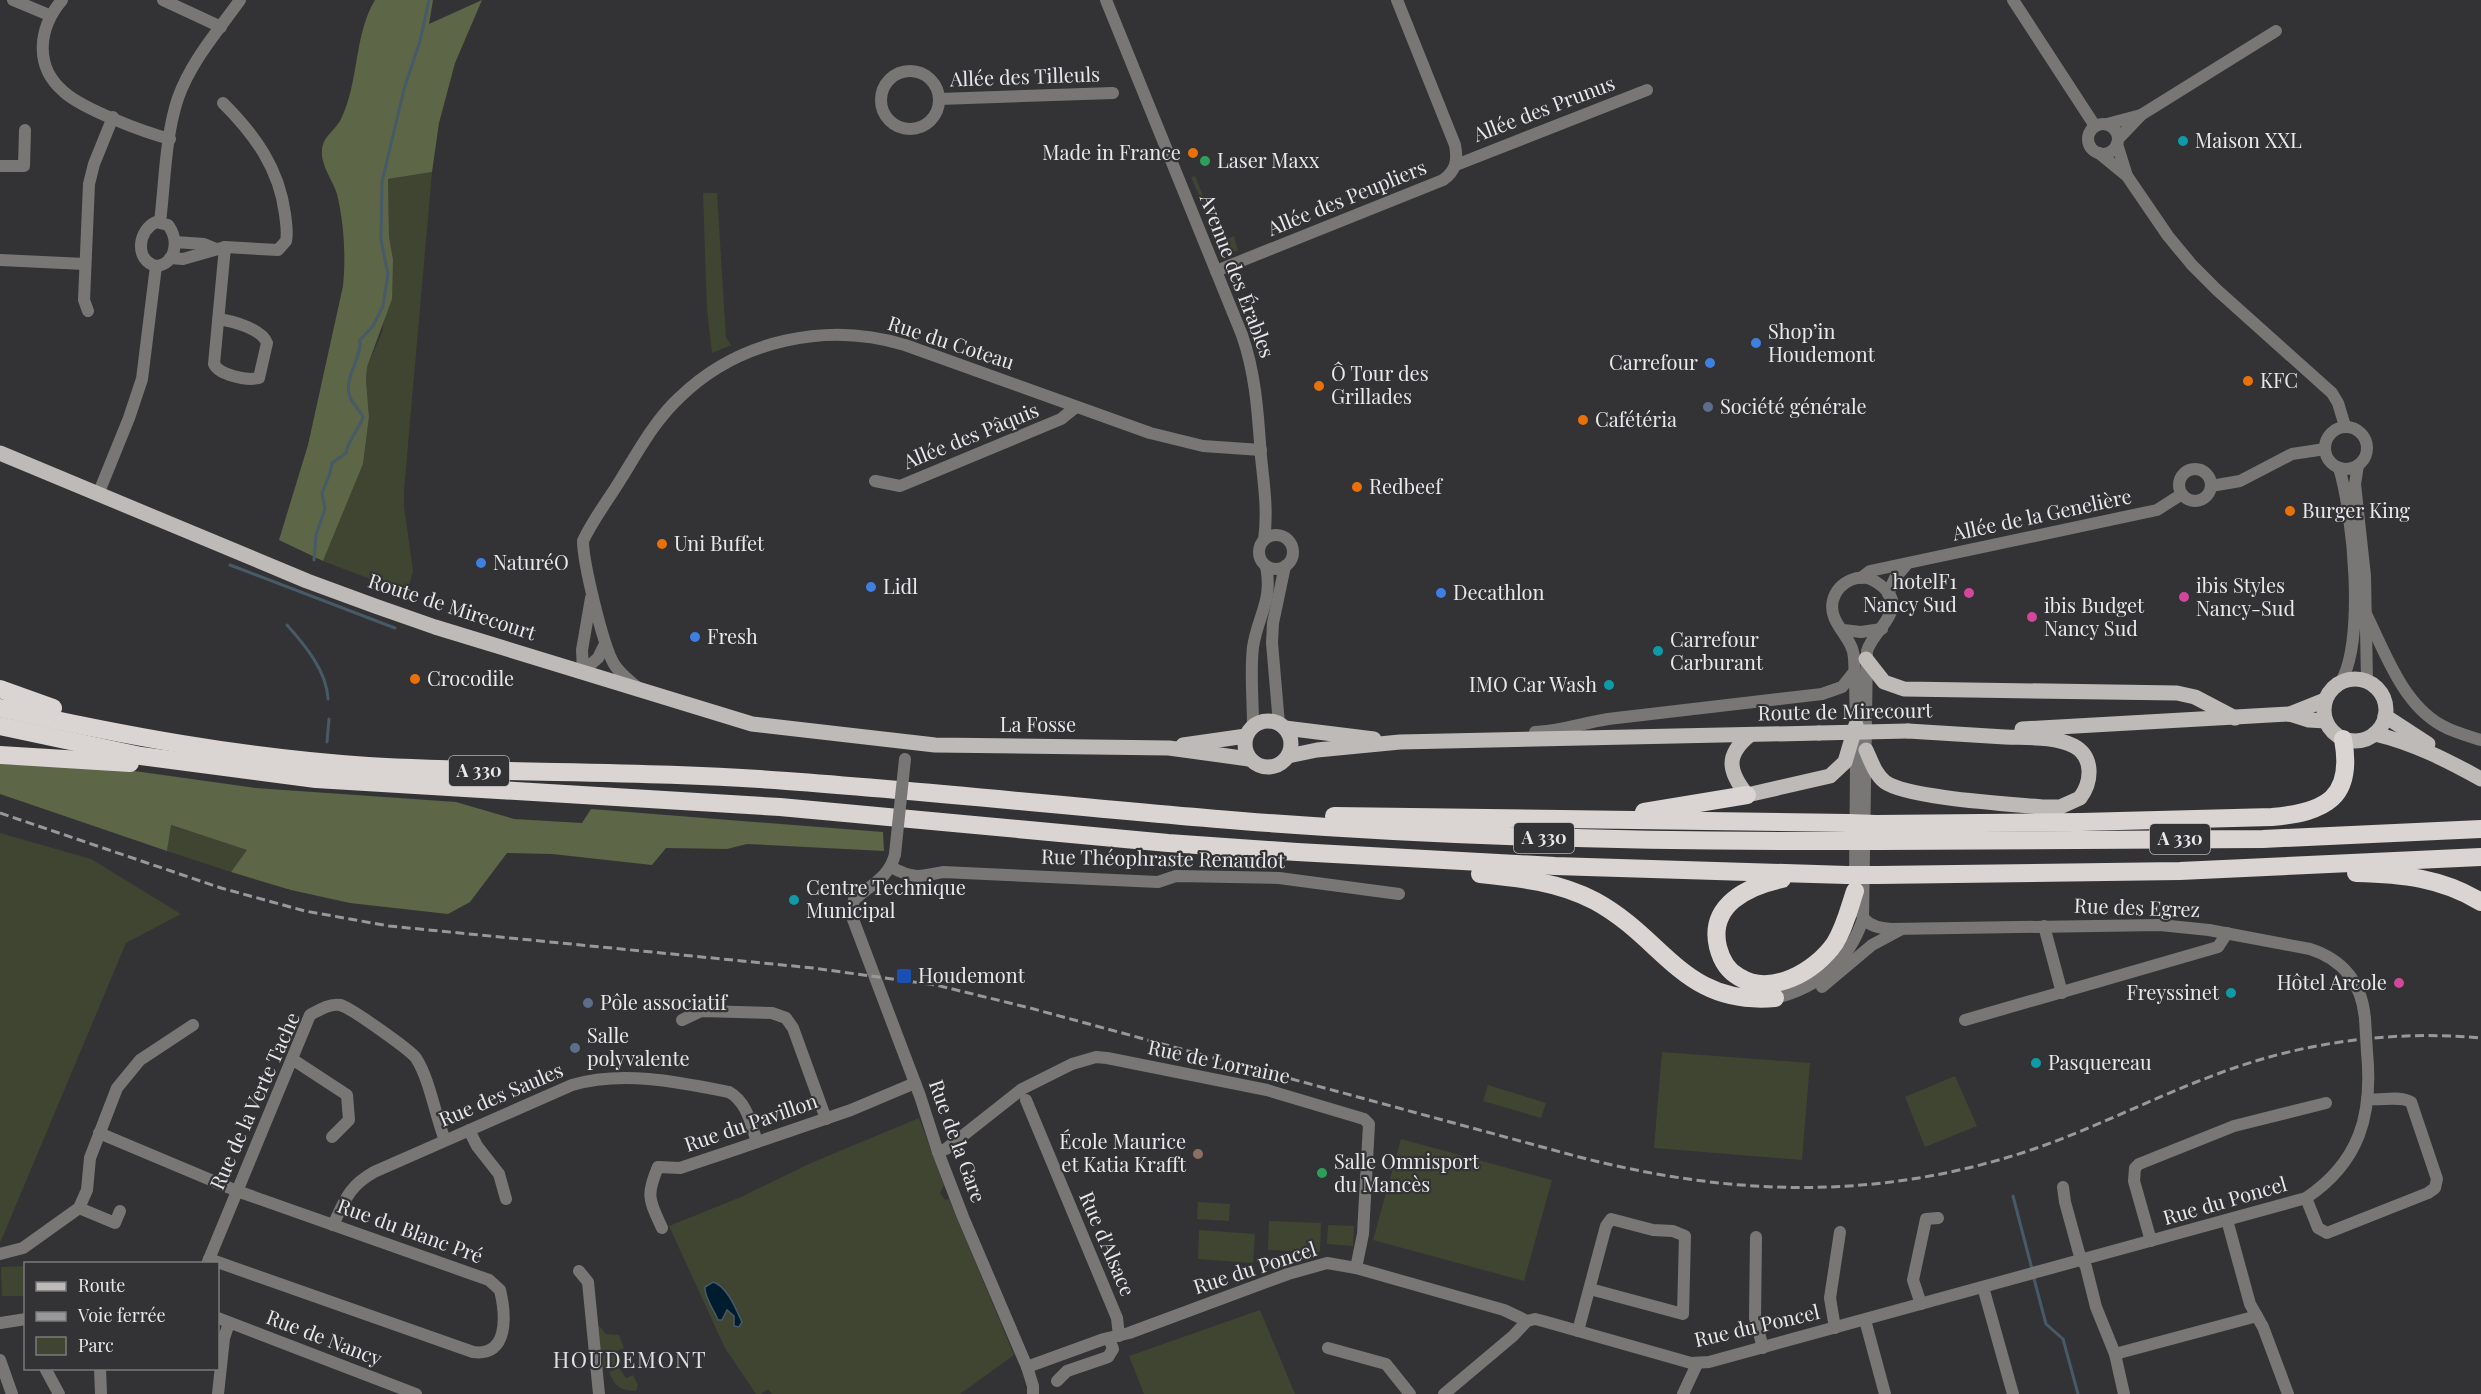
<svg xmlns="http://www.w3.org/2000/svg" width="2481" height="1394" font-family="'Playfair Display',serif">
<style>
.green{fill:#3f4531}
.forest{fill:#5d6647}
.water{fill:#001d2f;stroke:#465a67;stroke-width:1.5}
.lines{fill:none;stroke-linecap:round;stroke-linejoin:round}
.stream{stroke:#465a67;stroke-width:3}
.minor{stroke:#797776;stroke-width:12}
.major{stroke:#bebab8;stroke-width:15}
.highway{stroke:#dad4d2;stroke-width:18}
.rail{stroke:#98989b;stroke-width:3;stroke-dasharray:9 4.5;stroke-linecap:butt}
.minor-bridge{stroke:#797776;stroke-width:12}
.major-bridge{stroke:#bebab8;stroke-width:15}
.highway-bridge{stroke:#dad4d2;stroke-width:18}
.culture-dot{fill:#0f9aa8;stroke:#333336;stroke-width:2}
.food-dot{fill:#e8710a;stroke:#333336;stroke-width:2}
.leisure-dot{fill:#2e9e5b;stroke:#333336;stroke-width:2}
.shop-dot{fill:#3f7fe0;stroke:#333336;stroke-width:2}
.service-dot{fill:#5c6f8a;stroke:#333336;stroke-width:2}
.hotel-dot{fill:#d1479c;stroke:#333336;stroke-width:2}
.transit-dot{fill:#1a4fb4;stroke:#333336;stroke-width:2}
.education-dot{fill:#8d6e63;stroke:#333336;stroke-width:2}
.labels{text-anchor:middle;stroke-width:4.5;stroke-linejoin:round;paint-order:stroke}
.shield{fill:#333336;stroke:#b2b2b5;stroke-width:1.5}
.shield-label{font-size:18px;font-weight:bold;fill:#e8e8eb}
.street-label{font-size:20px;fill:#e8e8eb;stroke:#333336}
.poi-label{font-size:20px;fill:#e8e8eb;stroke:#333336;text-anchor:start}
.quarter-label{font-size:22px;letter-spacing:1.5px;fill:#dfdfe4;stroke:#333336}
</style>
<rect width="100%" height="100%" fill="#333336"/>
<g class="green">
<polygon points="432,172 404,490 404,506 413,571 407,593 323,561 363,464 369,417 366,380 367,367 382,332 393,259 389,237 388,179"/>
<polygon points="1195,176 1219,236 1225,235 1227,239 1234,236 1238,251 1227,252 1221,246 1191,177"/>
<polygon points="703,193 717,193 726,338 731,345 712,353 707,310"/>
<polygon points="170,825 248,850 231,872 167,851"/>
<polygon points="0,833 91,859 181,914 126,943 0,1243"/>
<polygon points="1662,1052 1810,1063 1802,1160 1654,1148"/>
<polygon points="1955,1076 1977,1126 1925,1147 1905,1097"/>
<polygon points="1488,1085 1546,1103 1541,1118 1483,1101"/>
<polygon points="919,1118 944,1185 940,1193 945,1200 949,1199 1014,1355 960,1394 772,1394 768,1389 761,1394 756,1394 725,1348 669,1226 741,1197 811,1163"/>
<polygon points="1401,1139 1552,1180 1524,1281 1373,1240"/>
<polygon points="1198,1202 1230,1204 1229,1221 1197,1219"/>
<polygon points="1269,1221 1321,1223 1320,1252 1268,1250"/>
<polygon points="1328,1225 1354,1226 1353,1246 1327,1244"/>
<polygon points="1199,1230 1255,1234 1253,1263 1198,1259"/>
<polygon points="25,1266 25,1296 2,1296 1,1267"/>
<polygon points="1260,1310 1295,1394 1144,1394 1129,1356"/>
<polygon points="597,1324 606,1334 619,1335 624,1348 615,1352 617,1364 602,1370"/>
<path d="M 619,1368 L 626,1378 L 633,1375 L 638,1385 L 636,1391 C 620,1390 616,1388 609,1372 Z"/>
</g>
<g class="forest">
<path d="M 375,0 L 433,0 L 429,24 L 482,0 L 455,63 L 439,123 L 432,172 L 388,179 L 389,237 L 393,259 L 392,299 L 367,367 L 366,380 L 369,417 L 363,464 L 323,561 L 279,540 L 308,445 L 343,286 C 346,256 344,223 337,194 C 333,181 320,164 322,150 C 323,136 335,131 341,119 C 359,83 354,34 375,0 Z"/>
<polygon points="0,764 120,769 256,788 456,802 514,819 582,823 591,809 883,832 884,851 747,844 727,849 666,848 652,865 552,854 507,853 470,902 448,914 350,903 291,890 231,872 247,850 171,825 167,851 0,794"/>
</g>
<path class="water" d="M 713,1282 C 727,1286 736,1309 742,1322 L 739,1327 L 734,1326 L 734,1316 L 727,1310 L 722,1320 L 718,1320 C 714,1310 704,1297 705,1287 Z"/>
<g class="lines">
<g class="stream">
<path d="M 314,560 L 316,535 L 325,509 L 322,493 L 330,473 L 332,463 L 346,453 C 348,439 359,430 363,417 C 360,411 352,403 350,397 C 343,377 362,359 360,340 L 373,326 L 383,306 L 388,274 L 381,240 L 382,182 L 404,89 L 420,41 L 429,0"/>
<polyline points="230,565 395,628"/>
<path d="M 287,625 C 304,644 327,671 328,699"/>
<polyline points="327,742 329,719"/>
<polyline points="2013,1196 2032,1269"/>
<polyline points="2033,1275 2046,1324 2063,1339 2078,1394"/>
</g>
<g class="minor">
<polyline points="13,0 49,15"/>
<path d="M 62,0 C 39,27 33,66 64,92 C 83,109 143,132 170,139"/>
<polyline points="163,0 221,27"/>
<path d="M 1106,0 L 1242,335 C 1256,375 1258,415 1261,457 C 1264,485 1268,512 1264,540"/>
<polyline points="2013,0 2095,126"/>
<circle cx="910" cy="100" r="29"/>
<polyline points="939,99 1113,93"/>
<circle cx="2103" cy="139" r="15"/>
<polyline points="2107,124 2141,115"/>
<polyline points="2118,139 2141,115 2276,31"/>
<polyline points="2117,144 2127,176"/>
<polyline points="2099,153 2127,176 2168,236 2192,265 2217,290 2332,393 2338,403 2345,426"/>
<polyline points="1456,165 1647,90"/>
<polyline points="0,166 24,166 25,130"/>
<path d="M 156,222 L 168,225 C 179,239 177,264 156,266 C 134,260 138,230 156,222 Z"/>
<path d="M 160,222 C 165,182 165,137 178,98 C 191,61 218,31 240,0"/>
<polyline points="175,242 204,244 216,249"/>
<path d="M 170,258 L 183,259 L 225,247 L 278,250 L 286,241 C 288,232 286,223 285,214 C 279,168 255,135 223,103"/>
<polyline points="0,260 85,264"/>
<path d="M 1216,271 L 1443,180 C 1456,171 1458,160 1455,145 L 1397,0"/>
<polyline points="88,311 84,300 89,184 94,164 113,117"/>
<path d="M 218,319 C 233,321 262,329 267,343 L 259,378 C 247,381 219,375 214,364 L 225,247"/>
<circle cx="2346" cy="448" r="21"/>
<polyline points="2358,465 2355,484 2365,576 2367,681"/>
<path d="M 2339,468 C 2353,513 2366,643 2340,683"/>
<circle cx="2195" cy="485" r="16"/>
<polyline points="875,481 900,486 1061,419 1076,407"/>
<polyline points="2211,486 2240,481 2292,454 2325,449"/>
<polyline points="99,492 129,418 142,379 156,266"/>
<circle cx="1276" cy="552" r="17"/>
<polyline points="1861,578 1870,571 2157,510 2182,494"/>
<polyline points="1888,594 1895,578 1906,565"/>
<path d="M 2366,614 C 2385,652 2402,703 2441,725 C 2453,732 2468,736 2481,740"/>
<polyline points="1843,630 1861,632 1882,629"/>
<polyline points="583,671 582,650 591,598"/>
<polyline points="583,671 598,658 605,644"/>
<path d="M 637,687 C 629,680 619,673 614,664 C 603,646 583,562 583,541 C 593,519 609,499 621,479 C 639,450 655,420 680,397 C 739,340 827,321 905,345 L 1150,433 L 1203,446 L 1261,450"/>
<polyline points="1279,724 1272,643 1273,623 1285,566"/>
<path d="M 1253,725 C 1253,700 1250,672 1253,647 C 1258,615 1273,601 1266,566"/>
<path d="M 1535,732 C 1560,731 1583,723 1608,719 L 1822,694 L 1842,687 L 1854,672"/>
<path d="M 895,854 C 890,877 870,885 854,900 L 851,914 L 920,1096 L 938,1152 L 963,1217 L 1027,1367 L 1033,1386 L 1033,1394"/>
<path d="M 891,867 C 913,879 919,877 943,872 L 1158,882 L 1176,876 L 1279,878 L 1399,894"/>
<polyline points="2044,926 2062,993"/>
<polyline points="1822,987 1872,945 1900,930"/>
<path d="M 1775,998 C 1818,988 1849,961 1863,919 L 1867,651 C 1873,629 1915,606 1876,582 C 1860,571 1838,582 1833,600 C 1827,623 1853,636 1854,658 C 1858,736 1855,814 1855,891 C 1861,917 1862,927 1891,929 L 2160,925 L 2209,930 L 2310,949 C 2344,960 2362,984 2365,1019"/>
<polyline points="682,1020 701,1011 772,1013 786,1018 793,1028 826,1119"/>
<polyline points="1965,1020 2218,947 2227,933"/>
<polyline points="292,1059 347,1095 349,1120 332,1137"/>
<polyline points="1026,1100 1117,1318 1119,1336"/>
<polyline points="469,1130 477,1146 499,1174 506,1199"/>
<path d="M 99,1133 L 237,1191 L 489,1280 L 500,1290 C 506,1315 509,1357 473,1352 L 209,1259"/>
<polyline points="938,1152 946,1149 1022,1089 1072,1064 1096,1057 1107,1058 1267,1090 1364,1119 1369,1124 1363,1234 1356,1268"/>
<polyline points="2063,1187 2065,1202 2079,1253 2086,1267 2096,1307 2115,1354 2124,1394"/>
<path d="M 2306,1198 L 2318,1228 L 2327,1233 L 2428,1193 L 2435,1188 L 2437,1179 L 2411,1102 C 2400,1095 2381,1101 2367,1099"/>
<polyline points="79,1208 115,1223 120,1211"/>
<polyline points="2227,1220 2250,1304 2263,1327 2288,1394"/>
<path d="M 333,1225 C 345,1200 349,1186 374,1172 L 572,1085 C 622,1070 679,1082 729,1092 C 747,1102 751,1124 757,1142"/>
<path d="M 662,1228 C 650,1201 645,1197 658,1167 L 680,1168 L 734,1150 L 851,1110 L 915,1083"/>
<polyline points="1756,1237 1755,1318 1763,1348"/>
<polyline points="2151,1241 2134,1181 2135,1168 2139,1164 2234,1126 2326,1103"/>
<polyline points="0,1254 23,1248 79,1208 87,1190 90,1158 117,1088 140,1060 193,1025"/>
<path d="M 207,1264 L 310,1015 C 319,1010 330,1003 340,1005 C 350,1007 410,1050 416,1058 C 430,1080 435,1115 445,1140"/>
<polyline points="579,1271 588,1282 599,1394"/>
<polyline points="1983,1287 2013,1394"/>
<polyline points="1921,1304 1913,1280 1926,1219 1938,1218"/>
<polyline points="218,1318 416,1394"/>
<polyline points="1865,1320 1885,1394"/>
<polyline points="0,1323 26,1319"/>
<polyline points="1835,1328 1830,1298 1840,1232"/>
<polyline points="1578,1331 1606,1226 1611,1219 1653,1230 1673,1231 1685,1236 1683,1314 1590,1289"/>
<polyline points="1328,1348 1386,1364 1410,1394"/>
<polyline points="2115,1354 2257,1316"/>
<polyline points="0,1360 12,1394"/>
<path d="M 1027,1367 L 1104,1339 L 1129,1333 L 1288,1274 L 1327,1263 L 1356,1268 L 1504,1310 L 1527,1321 L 1535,1319 L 1543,1321 L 1691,1363 L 1709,1362 L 2306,1198 C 2360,1162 2373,1114 2367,1052"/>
<polyline points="45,1368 59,1394"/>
<polyline points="100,1368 101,1394"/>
<polyline points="1057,1381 1067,1371 1108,1357 1113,1349 1109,1338"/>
<polyline points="218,1394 224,1338 229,1323"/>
<polyline points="1444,1394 1513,1336 1527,1321"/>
<polyline points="1683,1394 1697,1364"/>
</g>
<g class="major">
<polyline points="0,453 307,581 375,606 435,627 752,724 935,745 1169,748 1249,759"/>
<polyline points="1866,659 1884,682 1904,689 2177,693 2195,697 2235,718"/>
<circle cx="2355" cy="710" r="31"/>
<polyline points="2290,714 2325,700"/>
<polyline points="2385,716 2428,744"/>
<circle cx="1268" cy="744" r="23"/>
<polyline points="1285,728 1374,739"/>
<polyline points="2022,729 2290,714 2309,720 2326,721"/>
<path d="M 2375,734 C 2413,743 2447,760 2481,779"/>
<path d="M 1750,735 C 1725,755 1728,771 1747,795 L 1830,776 L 1845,762 L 1856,725"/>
<polyline points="1183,745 1246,736"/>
<path d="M 1866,750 C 1871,761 1875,774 1885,782 C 1907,798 2010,804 2042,807 L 2060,807 L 2080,798 C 2092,782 2094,757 2074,746 C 2054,736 2027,738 2005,737 C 1973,735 1941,733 1908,731"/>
<polyline points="1288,756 1317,750 1400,742 1819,733"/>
</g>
<g class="highway">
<polyline points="0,689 53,708"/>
<path d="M 0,708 C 121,735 244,758 368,766 C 508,774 648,770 787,781 C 939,792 1091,809 1242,821 C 1444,837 1645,842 1848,841"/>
<polyline points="0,726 141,756 316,779 780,807 1168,843 1297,852 1555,866 1847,875"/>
<polyline points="0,755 130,763"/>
<polyline points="1644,812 1747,795"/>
<polyline points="1334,816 1848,823"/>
<path d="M 1876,824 L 2081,822 L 2272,817 C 2326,812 2354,798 2343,739"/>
<polyline points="1878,841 2263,839 2481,829"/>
<path d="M 2356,873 C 2402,874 2442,878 2481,902"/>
<path d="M 1480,874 C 1520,878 1559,882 1595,901 C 1665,939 1683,1006 1775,998"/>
<polyline points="1877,875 2180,871 2481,857"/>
<path d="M 1782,879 C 1748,886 1708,905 1718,947 C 1721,959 1728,971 1739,977 C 1771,997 1816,971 1835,943 C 1845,927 1849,909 1855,891"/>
</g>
<path class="rail" d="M 0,813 L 221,888 L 305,911 L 389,926 L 813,968 L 936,985 L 1030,1008 L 1579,1157 C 1732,1196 1873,1201 2025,1152 C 2092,1130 2154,1097 2220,1073 C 2303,1042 2392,1030 2481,1038"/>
<g class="minor-bridge">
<polyline points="895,854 905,759"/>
<polyline points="2365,1019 2367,1052"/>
</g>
<polyline class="major-bridge" points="1819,733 1908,731"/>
<g class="highway-bridge">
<polyline points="1848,823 1876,824"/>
<polyline points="1848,841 1878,841"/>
<polyline points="1847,875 1877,875"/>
</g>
</g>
<g class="culture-dot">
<circle cx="2183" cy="141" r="6"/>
<circle cx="1658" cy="651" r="6"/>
<circle cx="1609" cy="685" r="6"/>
<circle cx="794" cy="900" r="6"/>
<circle cx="2231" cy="993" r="6"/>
<circle cx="2036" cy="1063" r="6"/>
</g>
<g class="food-dot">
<circle cx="1193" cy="153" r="6"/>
<circle cx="2248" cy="381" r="6"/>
<circle cx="1319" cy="386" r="6"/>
<circle cx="1583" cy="420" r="6"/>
<circle cx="1357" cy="487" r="6"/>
<circle cx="2290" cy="511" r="6"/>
<circle cx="662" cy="544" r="6"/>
<circle cx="415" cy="679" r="6"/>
</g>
<g class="leisure-dot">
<circle cx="1205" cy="161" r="6"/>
<circle cx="1322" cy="1173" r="6"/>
</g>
<g class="shop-dot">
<circle cx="1756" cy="343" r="6"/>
<circle cx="1710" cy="363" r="6"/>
<circle cx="481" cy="563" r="6"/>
<circle cx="871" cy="587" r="6"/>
<circle cx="1441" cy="593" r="6"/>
<circle cx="695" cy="637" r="6"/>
</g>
<g class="service-dot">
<circle cx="1708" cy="407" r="6"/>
<circle cx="588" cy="1003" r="6"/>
<circle cx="575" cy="1048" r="6"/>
</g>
<g class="hotel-dot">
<circle cx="1969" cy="593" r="6"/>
<circle cx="2184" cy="597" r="6"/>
<circle cx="2032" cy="617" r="6"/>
<circle cx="2399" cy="983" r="6"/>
</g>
<rect class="transit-dot" x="896" y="968" width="16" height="16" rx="3"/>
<circle class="education-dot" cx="1198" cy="1154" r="6"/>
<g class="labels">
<g class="shield">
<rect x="449" y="756" width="60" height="30" rx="4.5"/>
<rect x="1514" y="823" width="60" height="30" rx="4.5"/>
<rect x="2150" y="824" width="60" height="30" rx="4.5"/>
</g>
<g class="shield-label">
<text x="479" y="777">A 330</text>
<text x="1544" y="844">A 330</text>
<text x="2180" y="845">A 330</text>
</g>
<g class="street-label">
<text transform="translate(1025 77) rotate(-2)" y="7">Allée des Tilleuls</text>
<text transform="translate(1544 109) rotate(-21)" y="7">Allée des Prunus</text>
<text transform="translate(1347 198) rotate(-22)" y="7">Allée des Peupliers</text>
<text transform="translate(1237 276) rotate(69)" y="7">Avenue des Érables</text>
<text transform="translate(951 343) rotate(18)" y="7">Rue du Coteau</text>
<text transform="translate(971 436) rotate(-22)" y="7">Allée des Pâquis</text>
<text transform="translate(2042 515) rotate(-12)" y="7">Allée de la Genelière</text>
<text transform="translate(452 607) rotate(18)" y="7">Route de Mirecourt</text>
<text transform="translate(1845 712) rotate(-1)" y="7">Route de Mirecourt</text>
<text x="1038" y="732">La Fosse</text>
<text transform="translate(1163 859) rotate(1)" y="7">Rue Théophraste Renaudot</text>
<text transform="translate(2137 908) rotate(2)" y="7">Rue des Egrez</text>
<text transform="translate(1219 1062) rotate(12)" y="7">Rue de Lorraine</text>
<text transform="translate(501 1095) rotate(-23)" y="7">Rue des Saules</text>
<text transform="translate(255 1101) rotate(-66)" y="7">Rue de la Verte Tache</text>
<text transform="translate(751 1123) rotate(-19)" y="7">Rue du Pavillon</text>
<text transform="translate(957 1141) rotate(70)" y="7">Rue de la Gare</text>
<text transform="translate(2225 1201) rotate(-16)" y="7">Rue du Poncel</text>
<text transform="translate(410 1231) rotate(20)" y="7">Rue du Blanc Pré</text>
<text transform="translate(1107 1244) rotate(67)" y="7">Rue d'Alsace</text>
<text transform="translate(1255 1268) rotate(-18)" y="7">Rue du Poncel</text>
<text transform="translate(1757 1326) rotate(-13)" y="7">Rue du Poncel</text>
<text transform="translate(324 1338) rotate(21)" y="7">Rue de Nancy</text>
</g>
<g class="poi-label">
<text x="2195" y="148">Maison XXL</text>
<text x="1181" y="160" text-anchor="end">Made in France</text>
<text x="1217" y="168">Laser Maxx</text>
<text x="1768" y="339">Shop’in<tspan x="1768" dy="23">Houdemont</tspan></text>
<text x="1698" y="370" text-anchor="end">Carrefour</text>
<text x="1331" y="381">Ô Tour des<tspan x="1331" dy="23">Grillades</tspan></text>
<text x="2260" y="388">KFC</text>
<text x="1720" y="414">Société générale</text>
<text x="1595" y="427">Cafétéria</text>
<text x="1369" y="494">Redbeef</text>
<text x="2302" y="518">Burger King</text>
<text x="674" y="551">Uni Buffet</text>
<text x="493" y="570">NaturéO</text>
<text x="1957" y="589" text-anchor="end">hotelF1<tspan x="1957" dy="23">Nancy Sud</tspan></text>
<text x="2196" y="593">ibis Styles<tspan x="2196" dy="23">Nancy-Sud</tspan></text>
<text x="883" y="594">Lidl</text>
<text x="1453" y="600">Decathlon</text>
<text x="2044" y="613">ibis Budget<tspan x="2044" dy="23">Nancy Sud</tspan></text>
<text x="707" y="644">Fresh</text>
<text x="1670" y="647">Carrefour<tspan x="1670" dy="23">Carburant</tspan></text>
<text x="427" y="686">Crocodile</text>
<text x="1597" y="692" text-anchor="end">IMO Car Wash</text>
<text x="806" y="895">Centre Technique<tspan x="806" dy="23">Municipal</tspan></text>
<text x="918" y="983">Houdemont</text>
<text x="2387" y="990" text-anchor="end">Hôtel Arcole</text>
<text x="2219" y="1000" text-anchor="end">Freyssinet</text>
<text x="600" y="1010">Pôle associatif</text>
<text x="587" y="1043">Salle<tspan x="587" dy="23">polyvalente</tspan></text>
<text x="2048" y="1070">Pasquereau</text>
<text x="1186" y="1149" text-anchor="end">École Maurice<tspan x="1186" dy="23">et Katia Krafft</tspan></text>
<text x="1334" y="1169">Salle Omnisport<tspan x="1334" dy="23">du Mancès</tspan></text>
</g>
<g class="quarter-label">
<text x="630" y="1368">HOUDEMONT</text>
</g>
</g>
<rect x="24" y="1262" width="195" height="108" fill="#333336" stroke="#7b7b7e" stroke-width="1.5"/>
<rect x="36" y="1282" width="30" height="9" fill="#bebab8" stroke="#7b7b7e" stroke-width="1.5"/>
<text x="78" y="1292" font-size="18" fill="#e8e8eb">Route</text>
<rect x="36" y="1312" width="30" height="9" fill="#98989b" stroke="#7b7b7e" stroke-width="1.5"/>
<text x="78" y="1322" font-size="18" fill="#e8e8eb">Voie ferrée</text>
<rect x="36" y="1337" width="30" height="18" fill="#3f4531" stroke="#7b7b7e" stroke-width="1.5"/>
<text x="78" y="1352" font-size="18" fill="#e8e8eb">Parc</text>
</svg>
